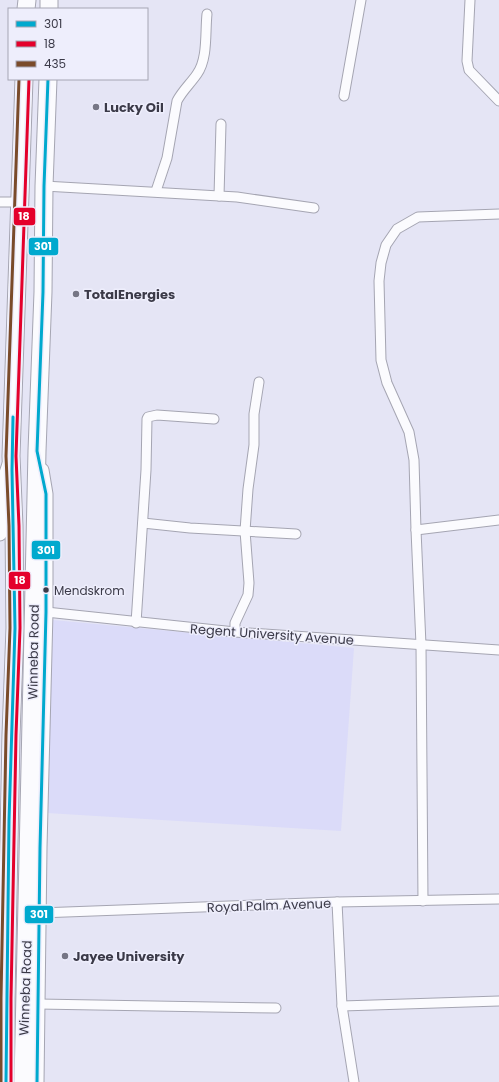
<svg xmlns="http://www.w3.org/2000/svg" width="499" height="1082" font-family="Poppins,sans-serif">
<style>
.built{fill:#dbdbf9}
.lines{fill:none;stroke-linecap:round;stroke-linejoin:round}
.street-casing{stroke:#a5a5b2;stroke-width:11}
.secondary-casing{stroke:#a5a5b2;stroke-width:15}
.highway-casing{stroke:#a5a5b2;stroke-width:19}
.street{stroke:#fbfbfe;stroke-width:9}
.secondary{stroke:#fbfbfe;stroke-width:13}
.highway{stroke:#fbfbfe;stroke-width:17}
.bus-1-casing{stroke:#eeeefc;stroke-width:6}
.bus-2-casing{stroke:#eeeefc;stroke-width:6}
.bus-3-casing{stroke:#eeeefc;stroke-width:6}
.bus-1{stroke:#00a9ce;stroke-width:3}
.bus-2{stroke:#e4002b;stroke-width:3}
.bus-3{stroke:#7a4b2a;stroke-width:3}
.poi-dot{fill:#767685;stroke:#eeeefc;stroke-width:1.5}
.bus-dot{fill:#3b3a48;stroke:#eeeefc;stroke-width:1.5}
.labels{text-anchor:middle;stroke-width:3;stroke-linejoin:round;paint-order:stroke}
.bus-label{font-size:12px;fill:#3b3a48;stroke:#eeeefc;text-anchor:start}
.poi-label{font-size:13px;font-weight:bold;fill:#3b3a48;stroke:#eeeefc;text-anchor:start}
.street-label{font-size:13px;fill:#3b3a48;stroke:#eeeefc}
.line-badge{stroke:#eeeefc;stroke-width:1.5}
.badge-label{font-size:11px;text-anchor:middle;font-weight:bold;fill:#fff}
</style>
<rect width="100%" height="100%" fill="#e5e5f5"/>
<polygon class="built" points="53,620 354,648 341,831 47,813"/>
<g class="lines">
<defs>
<g id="street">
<polyline points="470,0 467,61 469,70 499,101"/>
<polyline points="344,96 361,0"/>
<polyline points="44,186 237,197 314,208"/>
<path d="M 156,191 L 167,158 L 177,101 C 182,91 191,83 197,74 C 208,59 205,32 207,14"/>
<polyline points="219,196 221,124"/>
<polyline points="0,202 21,202"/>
<polyline points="143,523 190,528 296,534"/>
<polyline points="416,530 499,520"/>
<polyline points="46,612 235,632 499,650"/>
<polyline points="136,623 146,470 147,419 148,417 157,415 214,419"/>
<polyline points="235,632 235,623 248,595 249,583 245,531 248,489 254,445 254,414 259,382"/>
<polyline points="423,901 421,645 416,530 414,460 409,432 387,383 381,360 379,281 381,263 386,245 397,229 418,217 499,214"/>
<polyline points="337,902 342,1006 354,1082"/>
<polyline points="39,913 337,902 499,899"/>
<polyline points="38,1004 276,1008"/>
<polyline points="342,1006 499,1001"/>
</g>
<g id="secondary">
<polyline points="0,534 3,482 9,464"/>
<polyline points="37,1082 40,848 46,612 46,494 42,470"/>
</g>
<g id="highway">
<polyline points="26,9 27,0"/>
<polyline points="49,9 49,0"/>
<polyline points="6,1082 6,998 11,735 15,628 14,526 11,456 24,79"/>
<polyline points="23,1082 37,451 43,292 44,186 48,79"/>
</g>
</defs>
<use href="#street" class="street-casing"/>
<use href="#secondary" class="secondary-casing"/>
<use href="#highway" class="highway-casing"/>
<use href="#street" class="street"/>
<use href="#secondary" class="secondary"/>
<use href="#highway" class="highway"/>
<defs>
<g id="bus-1">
<polyline points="6,1082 9,821 15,628 12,470 13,417"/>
<polyline points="37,1082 40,848 46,612 46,494 37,451 43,292 44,186 48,79"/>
</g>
<polyline id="bus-2" points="11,1082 11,998 16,735 20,628 19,526 16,456 29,79"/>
<polyline id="bus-3" points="1,1082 1,998 6,735 10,628 9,526 6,456 19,79"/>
</defs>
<use href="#bus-1" class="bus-1-casing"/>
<use href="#bus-2" class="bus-2-casing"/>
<use href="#bus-3" class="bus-3-casing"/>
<use href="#bus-1" class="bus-1"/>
<use href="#bus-2" class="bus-2"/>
<use href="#bus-3" class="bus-3"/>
</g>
<g class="poi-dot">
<circle cx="96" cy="107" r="4"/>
<circle cx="76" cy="294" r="4"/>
<circle cx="65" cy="956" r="4"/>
</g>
<circle class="bus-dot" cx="46" cy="590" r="3.5"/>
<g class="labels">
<g class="bus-label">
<text x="54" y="595">Mendskrom</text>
</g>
<g class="poi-label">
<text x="104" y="112">Lucky Oil</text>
<text x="84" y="299">TotalEnergies</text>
<text x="73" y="961">Jayee University</text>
</g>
<g class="street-label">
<text transform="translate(272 634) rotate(4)" y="5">Regent University Avenue</text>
<text transform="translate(33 652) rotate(-89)" y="5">Winneba Road</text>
<text transform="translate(269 905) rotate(-2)" y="5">Royal Palm Avenue</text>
<text transform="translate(25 988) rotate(-88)" y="5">Winneba Road</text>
</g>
</g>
<g class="line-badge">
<rect x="13" y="207" width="23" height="19" rx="4" fill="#e4002b"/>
<rect x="28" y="237" width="31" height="19" rx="4" fill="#00a9ce"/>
<rect x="31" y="540" width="30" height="20" rx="4" fill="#00a9ce"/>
<rect x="8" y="571" width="23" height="19" rx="4" fill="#e4002b"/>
<rect x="24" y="905" width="30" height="19" rx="4" fill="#00a9ce"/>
</g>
<g class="badge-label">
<text x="24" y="220">18</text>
<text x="43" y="250">301</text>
<text x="46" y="554">301</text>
<text x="20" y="584">18</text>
<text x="39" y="918">301</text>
</g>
<rect x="8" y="8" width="140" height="72" fill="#eeeefc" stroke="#a6a6b4"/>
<rect x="16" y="21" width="20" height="6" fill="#00a9ce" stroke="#a6a6b4"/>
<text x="44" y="28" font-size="12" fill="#3b3a48">301</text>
<rect x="16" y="41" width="20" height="6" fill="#e4002b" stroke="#a6a6b4"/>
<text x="44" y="48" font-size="12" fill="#3b3a48">18</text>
<rect x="16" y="61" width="20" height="6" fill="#7a4b2a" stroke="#a6a6b4"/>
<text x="44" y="68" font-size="12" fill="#3b3a48">435</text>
</svg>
